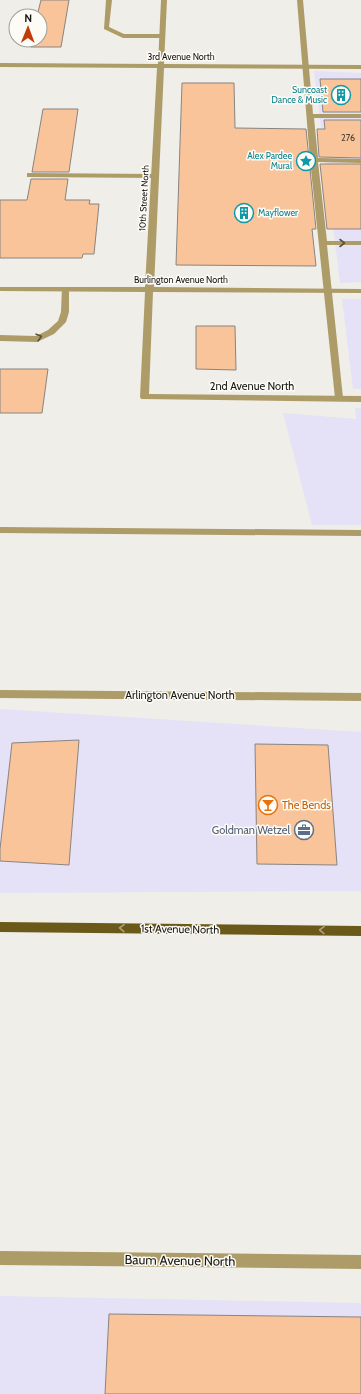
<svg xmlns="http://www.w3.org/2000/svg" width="361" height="1394" font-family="Cabin,sans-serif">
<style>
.commercial{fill:#e5e1f7}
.building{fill:#f9c499;stroke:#898480}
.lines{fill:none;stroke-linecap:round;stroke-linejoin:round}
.service{fill:#ad9c68;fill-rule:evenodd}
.minor{fill:#ad9c68;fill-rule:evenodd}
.primary{fill:#6b591a;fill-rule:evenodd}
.oneway{stroke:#5a5239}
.oneway2{stroke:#ada27d}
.labels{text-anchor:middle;stroke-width:3;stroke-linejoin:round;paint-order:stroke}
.far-street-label{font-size:9px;fill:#161613;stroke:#fdfbf5}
.far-culture-label{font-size:9px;fill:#0d838f;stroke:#fdfbf5;text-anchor:end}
.number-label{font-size:9px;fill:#4f4234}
.street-label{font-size:11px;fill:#161613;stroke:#fdfbf5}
.food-label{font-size:11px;fill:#c56008;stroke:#fdfbf5;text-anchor:start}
.service-label{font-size:11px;fill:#4e5e75;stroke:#fdfbf5;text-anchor:end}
.near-street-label{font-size:13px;fill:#161613;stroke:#fdfbf5}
</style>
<rect width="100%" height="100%" fill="#f0eee8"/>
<g class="commercial">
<polygon points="314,71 361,73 361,282 340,283"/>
<polygon points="342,299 361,299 361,389 353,389"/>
<polygon points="355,408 361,408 361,525 312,525 283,413 356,419"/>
<polygon points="0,709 361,732 361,891 0,893"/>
<polygon points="0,1296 361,1303 361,1394 0,1394"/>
</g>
<g class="building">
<polygon points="41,0 69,0 61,47 31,47 32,40 40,40 40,16 37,16"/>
<polygon points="320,79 361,79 361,112 323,112"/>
<polygon points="182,83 234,83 235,128 306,129 316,229 312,229 316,266 176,265"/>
<polygon points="43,109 78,109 69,172 32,172"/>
<polygon points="324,120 361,120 361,158 319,157 317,129 325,129"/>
<polygon points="320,164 361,164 361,229 327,229"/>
<polygon points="31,179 68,179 65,200 90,200 89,204 99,204 94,254 83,254 82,258 0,258 0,200 27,200"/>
<polygon points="196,326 235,326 236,370 196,369"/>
<polygon points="0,369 48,369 42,413 0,413"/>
<polygon points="79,740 69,865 0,861 0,849 12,743"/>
<polygon points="255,744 328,745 337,865 257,864"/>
<polygon points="109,1314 361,1317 361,1394 105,1394"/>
</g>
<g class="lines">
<g class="service">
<polygon points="106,0 112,0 109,27 124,34 162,34 165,36 162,38 123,38 104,29"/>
<polygon points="297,0 303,0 313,114 361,114 361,118 314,118 318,158 361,159 361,163 318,162 327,241 361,241 361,245 327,245 343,398 339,401 335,398 310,160"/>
<polygon points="27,173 155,174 159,176 155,178 30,177 27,177"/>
<polygon points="62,287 65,287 69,289 69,312 66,322 54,334 37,342 0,341 0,335 36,336 48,330 58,321 61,312"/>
<polygon points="0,527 361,530 361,536 0,533"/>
</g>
<g class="minor">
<polygon points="161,0 167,0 164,64 361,65 361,69 164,68 154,287 361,289 361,293 153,292 149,394 361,396 361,402 141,399 140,397 145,292 0,291 0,287 145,287 157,68 0,67 0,63 158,64"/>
<polygon points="0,690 361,693 361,701 0,698"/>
<polygon points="0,1251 361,1255 361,1269 0,1265"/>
</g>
<polygon class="primary" points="0,922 361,926 361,936 0,932"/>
</g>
<defs><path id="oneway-chevron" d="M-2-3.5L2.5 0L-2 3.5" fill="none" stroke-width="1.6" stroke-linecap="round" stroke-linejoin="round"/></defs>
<g class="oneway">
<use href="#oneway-chevron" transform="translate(342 243)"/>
<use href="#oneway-chevron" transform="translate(39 337) rotate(-16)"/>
</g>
<g class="oneway2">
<use href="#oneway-chevron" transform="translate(122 928) rotate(-179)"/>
<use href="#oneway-chevron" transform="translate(322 930) rotate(-179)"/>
</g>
<defs>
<symbol id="building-ring" viewBox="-11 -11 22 22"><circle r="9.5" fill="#fdfbf5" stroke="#0f9aa8" stroke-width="1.5"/><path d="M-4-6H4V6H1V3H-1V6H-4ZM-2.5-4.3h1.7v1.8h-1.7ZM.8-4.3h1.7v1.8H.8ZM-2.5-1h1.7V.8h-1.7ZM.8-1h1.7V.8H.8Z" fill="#0f9aa8"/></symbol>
<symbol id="sight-ring" viewBox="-11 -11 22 22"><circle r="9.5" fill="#fdfbf5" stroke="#0f9aa8" stroke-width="1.5"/><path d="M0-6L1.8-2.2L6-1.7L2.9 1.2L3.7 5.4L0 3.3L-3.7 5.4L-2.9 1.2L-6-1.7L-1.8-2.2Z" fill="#0f9aa8"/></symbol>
<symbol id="bar-ring" viewBox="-11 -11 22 22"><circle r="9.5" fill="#fdfbf5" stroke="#e8710a" stroke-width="1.5"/><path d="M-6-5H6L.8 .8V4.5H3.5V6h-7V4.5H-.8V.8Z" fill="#e8710a"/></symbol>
<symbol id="office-ring" viewBox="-11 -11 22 22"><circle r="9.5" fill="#fdfbf5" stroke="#5c6f8a" stroke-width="1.5"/><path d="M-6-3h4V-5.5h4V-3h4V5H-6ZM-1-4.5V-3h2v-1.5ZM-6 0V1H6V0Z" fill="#5c6f8a"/></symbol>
</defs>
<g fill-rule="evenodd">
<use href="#building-ring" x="330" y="84" width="22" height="22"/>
<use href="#sight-ring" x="295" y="150" width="22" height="22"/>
<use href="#building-ring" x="233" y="202" width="22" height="22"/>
<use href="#bar-ring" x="257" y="794" width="22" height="22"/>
<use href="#office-ring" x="293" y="819" width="22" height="22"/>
</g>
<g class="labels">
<g class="far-street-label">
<text x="181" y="60">3rd Avenue North</text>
<text transform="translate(144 198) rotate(-87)" y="3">10th Street North</text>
<text x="181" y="283">Burlington Avenue North</text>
</g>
<g class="far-culture-label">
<text x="327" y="93">Suncoast<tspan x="327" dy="10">Dance &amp; Music</tspan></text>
<text x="292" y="159">Alex Pardee<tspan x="292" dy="10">Mural</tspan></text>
<text x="258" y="216" text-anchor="start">Mayflower</text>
</g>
<g class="number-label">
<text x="348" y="141">276</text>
</g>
<g class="street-label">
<text x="252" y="390">2nd Avenue North</text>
<text x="180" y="699">Arlington Avenue North</text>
<text transform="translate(180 929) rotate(1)" y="4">1st Avenue North</text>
</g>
<g class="food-label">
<text x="282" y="809">The Bends</text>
</g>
<g class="service-label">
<text x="290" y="834">Goldman Wetzel</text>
</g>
<g class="near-street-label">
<text transform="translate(180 1260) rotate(1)" y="5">Baum Avenue North</text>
</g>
</g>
<g transform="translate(28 28) rotate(1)"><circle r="19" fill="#fdfbf5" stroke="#a19f9b"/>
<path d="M0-3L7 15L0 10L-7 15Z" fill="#c23a07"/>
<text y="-6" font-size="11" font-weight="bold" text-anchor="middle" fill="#161613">N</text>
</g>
</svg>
